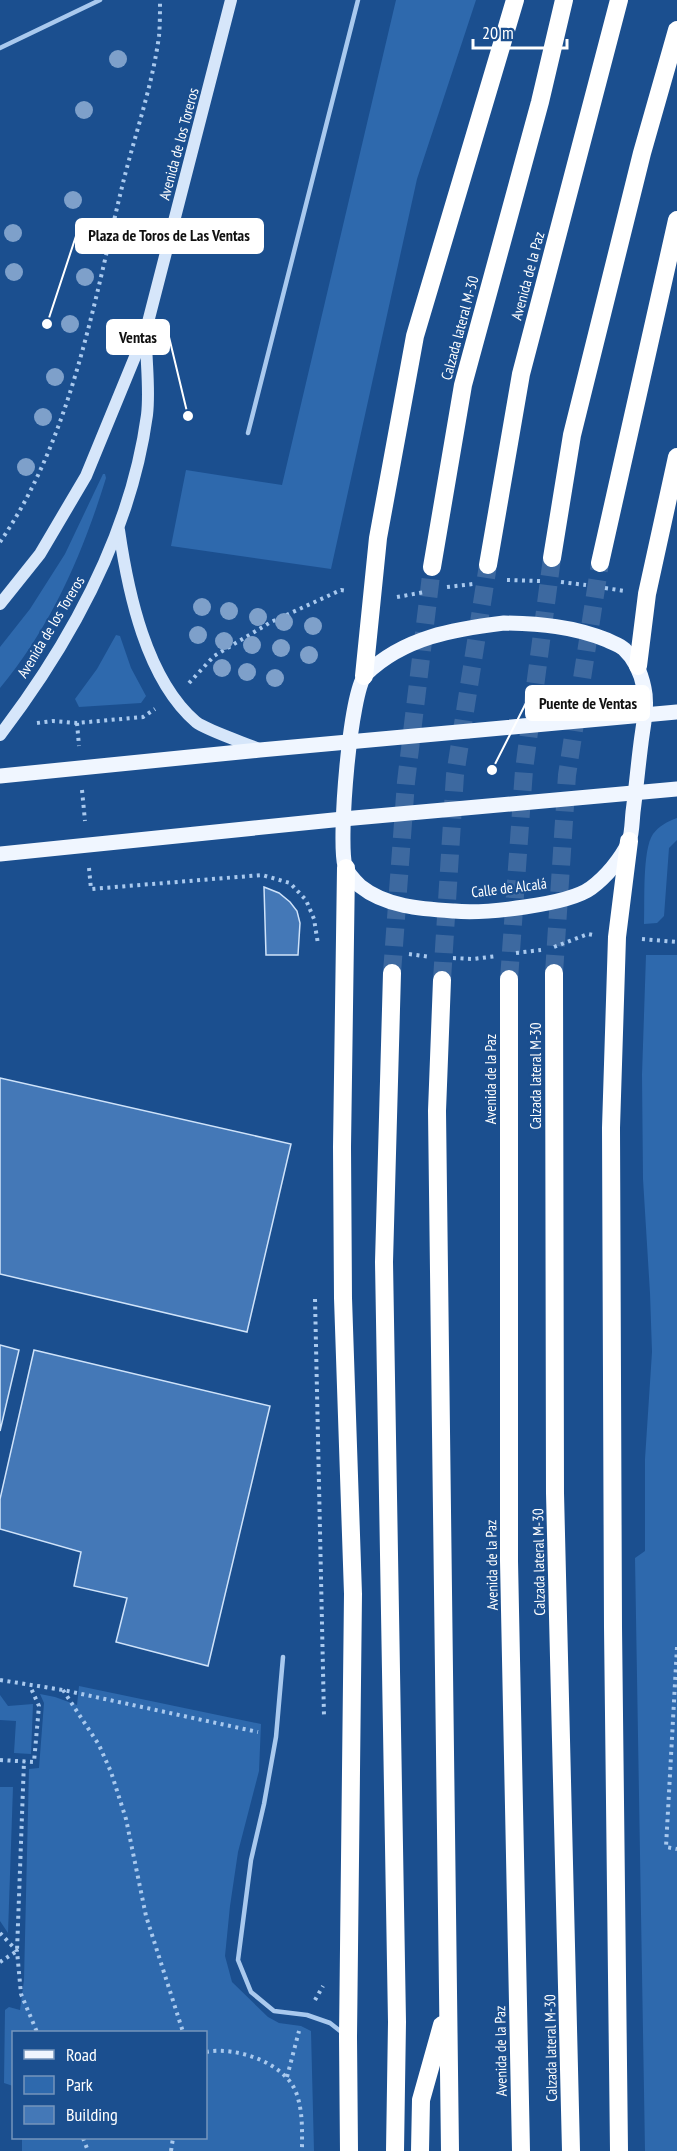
<svg xmlns="http://www.w3.org/2000/svg" width="677" height="2151" font-family="'PT Sans Narrow',sans-serif">
<style>
.green{fill:#2e69ad}
.building{fill:#4478b7;stroke:#cfe3fa;stroke-width:1.5}
.lines{fill:none;stroke-linecap:round;stroke-linejoin:round}
.highway-tunnel{stroke:#3d69a0;stroke-width:18;stroke-dasharray:18 9;stroke-linecap:butt}
.path{stroke:#a9c9ee;stroke-width:4;stroke-dasharray:3 4.5;stroke-linecap:butt}
.lane{stroke:#a9c9ee;stroke-width:4.5}
.secondary{stroke:#d6e6fa;stroke-width:12}
.primary{stroke:#f0f6ff;stroke-width:15}
.highway{stroke:#fff;stroke-width:18}
.tree{fill:#7ea0ca}
.labels{text-anchor:middle;stroke-width:4.5;stroke-linejoin:round;paint-order:stroke}
.street-label{font-size:15px;fill:#fff;stroke:#1b4f8f}
.leader{fill:none;stroke:#fff;stroke-width:2}
.callout-dot{fill:#fff;stroke:#1b4f8f;stroke-width:2}
.callout{fill:#fff;stroke:#fff;stroke-width:2}
.callout-label{font-size:16px;text-anchor:middle;font-weight:bold;fill:#111}
</style>
<rect width="100%" height="100%" fill="#1b4f8f"/>
<g class="green">
<polygon points="396,0 476,0 417,179 331,569 171,546 186,470 282,485"/>
<path d="M 103,474 L 105,474 L 106,478 C 83,553 51,627 0,688 L 0,647 L 30,609 L 65,554 Z"/>
<polygon points="116,635 120,636 131,668 146,696 141,703 79,707 75,699 97,669"/>
<path d="M 677,818 L 677,840 L 669,848 L 664,916 L 657,923 L 644,924 C 645,903 642,850 653,834 C 659,826 668,821 677,818 Z"/>
<polygon points="646,955 677,955 677,2151 645,2151 635,1558 645,1551 645,1459 652,1352 650,1293 643,1179 642,1075"/>
<polygon points="79,1686 261,1724 259,1771 238,1852 230,1906 225,1956 232,1982 268,2017 279,2023 301,2026 311,2031 314,2151 22,2151 22,2138 206,2138 206,2032 14,2032 13,2086 4,2083 5,2010 9,2007 20,2010 24,1980 29,1769 39,1768 44,1703 40,1694 55,1697 77,1705"/>
<polygon points="0,1695 8,1706 33,1704 31,1754 14,1753 16,1721 0,1720"/>
<polygon points="0,1787 13,1787 8,1933 0,1921"/>
</g>
<g class="building">
<polygon points="264,887 279,893 290,902 297,911 300,923 298,955 266,955"/>
<polygon points="0,1078 291,1144 247,1332 0,1274"/>
<polygon points="0,1345 19,1350 0,1431"/>
<polygon points="34,1350 270,1406 208,1666 116,1642 127,1598 74,1586 81,1552 0,1529 0,1499"/>
</g>
<g class="lines">
<g class="highway-tunnel">
<polyline points="392,973 406,782 432,567"/>
<polyline points="554,973 567,775 600,563"/>
<polyline points="509,979 524,770 552,558"/>
<polyline points="442,980 455,775 488,565"/>
</g>
<g class="path">
<path d="M 0,542 C 71,439 93,306 122,187 C 134,137 152,88 159,36 C 160,25 160,12 160,0"/>
<polyline points="507,580 541,581"/>
<polyline points="561,582 586,585"/>
<polyline points="447,587 473,584"/>
<polyline points="605,588 625,591"/>
<polyline points="397,597 425,592"/>
<polyline points="189,683 214,656 271,622 341,590 348,591"/>
<polyline points="37,723 53,721 77,723 143,717 155,709"/>
<polyline points="77,723 79,746"/>
<polyline points="82,790 85,821"/>
<polyline points="89,868 91,889 262,875 290,883 306,900 314,919 318,944"/>
<polyline points="642,939 677,942"/>
<polyline points="554,947 588,934 593,935"/>
<polyline points="516,953 541,950"/>
<polyline points="409,954 431,957"/>
<polyline points="453,958 473,959 497,956"/>
<polyline points="315,1299 324,1717"/>
<polyline points="677,1647 666,1847 677,1849"/>
<polyline points="0,1680 63,1690 258,1732"/>
<polyline points="63,1690 99,1745 111,1772 126,1819 146,1916 183,2032"/>
<polyline points="0,1760 34,1762 39,1706 30,1686"/>
<polyline points="0,1933 17,1951 21,1994 37,2032"/>
<polyline points="0,1962 17,1951 24,1761"/>
<polyline points="315,2000 323,1986"/>
<path d="M 206,2052 C 236,2046 287,2063 297,2095 C 303,2113 302,2132 302,2151"/>
<polyline points="287,2077 299,2031"/>
<polyline points="83,2138 88,2151"/>
<polyline points="171,2151 173,2138"/>
</g>
<g class="lane">
<polyline points="0,48 100,0"/>
<polyline points="248,433 358,0"/>
<polyline points="283,1657 276,1737 264,1804 251,1860 238,1960 251,1992 274,2011 307,2015 330,2023 344,2034"/>
</g>
<g class="secondary">
<path d="M 119,530 C 128,592 146,679 196,722 C 206,730 245,743 259,749"/>
<polyline points="0,604 40,554 86,476 146,330 231,0"/>
<path d="M 0,735 C 71,642 131,532 147,415 C 150,390 146,362 146,337"/>
</g>
<g class="primary">
<path d="M 504,623 C 541,624 572,626 607,640 C 613,643 620,645 624,649 C 636,660 641,673 644,688 C 648,705 643,726 641,743 C 638,766 636,789 633,812 C 632,822 632,834 629,842 C 621,859 606,877 591,888 C 568,905 483,914 454,911 C 422,909 386,907 360,886 C 355,881 347,872 345,866 C 338,841 350,690 366,674 C 404,637 455,629 504,623 Z"/>
<polyline points="0,776 260,750 677,712"/>
<polyline points="0,854 343,819 677,789"/>
</g>
<g class="highway">
<polyline points="552,558 572,435 642,153 677,30"/>
<polyline points="600,563 677,220"/>
<polyline points="488,565 521,374 619,0"/>
<polyline points="432,567 463,385 540,102 564,0"/>
<polyline points="638,666 647,594 677,457"/>
<polyline points="364,676 378,538 415,336 515,0"/>
<polyline points="346,868 342,1147 343,1298 353,1594 348,2037 349,2151"/>
<polyline points="392,973 384,1262 397,2022 395,2151"/>
<polyline points="554,973 555,1493 571,2151"/>
<polyline points="509,979 509,1561 521,2151"/>
<polyline points="442,980 437,1111 450,2151"/>
<polyline points="420,2151 421,2100 442,2025"/>
<polyline points="619,2151 613,1627 611,1128 617,937 629,841"/>
</g>
</g>
<g class="tree">
<circle cx="118" cy="59" r="9"/>
<circle cx="84" cy="110" r="9"/>
<circle cx="73" cy="200" r="9"/>
<circle cx="13" cy="233" r="9"/>
<circle cx="85" cy="245" r="9"/>
<circle cx="14" cy="272" r="9"/>
<circle cx="85" cy="277" r="9"/>
<circle cx="70" cy="324" r="9"/>
<circle cx="55" cy="377" r="9"/>
<circle cx="43" cy="417" r="9"/>
<circle cx="26" cy="467" r="9"/>
<circle cx="202" cy="607" r="9"/>
<circle cx="229" cy="611" r="9"/>
<circle cx="258" cy="617" r="9"/>
<circle cx="284" cy="622" r="9"/>
<circle cx="313" cy="626" r="9"/>
<circle cx="198" cy="635" r="9"/>
<circle cx="224" cy="641" r="9"/>
<circle cx="252" cy="645" r="9"/>
<circle cx="281" cy="648" r="9"/>
<circle cx="309" cy="655" r="9"/>
<circle cx="222" cy="668" r="9"/>
<circle cx="247" cy="672" r="9"/>
<circle cx="275" cy="678" r="9"/>
</g>
<g class="labels">
<g class="street-label">
<text transform="translate(179 144) rotate(-75)" y="5">Avenida de los Toreros</text>
<text transform="translate(528 276) rotate(-75)" y="5">Avenida de la Paz</text>
<text transform="translate(460 328) rotate(-75)" y="5">Calzada lateral M-30</text>
<text transform="translate(51 627) rotate(-59)" y="5">Avenida de los Toreros</text>
<text transform="translate(509 888) rotate(-7)" y="5">Calle de Alcalá</text>
<text transform="translate(536 1076) rotate(-90)" y="5">Calzada lateral M-30</text>
<text transform="translate(491 1079) rotate(-90)" y="5">Avenida de la Paz</text>
<text transform="translate(539 1562) rotate(-91)" y="5">Calzada lateral M-30</text>
<text transform="translate(492 1565) rotate(-91)" y="5">Avenida de la Paz</text>
<text transform="translate(551 2048) rotate(-91)" y="5">Calzada lateral M-30</text>
<text transform="translate(501 2051) rotate(-91)" y="5">Avenida de la Paz</text>
</g>
</g>
<path class="leader" d="M47 324L76 236M188 416L169 337M492 770L526 703"/>
<g class="callout-dot">
<circle cx="47" cy="324" r="6"/>
<circle cx="188" cy="416" r="6"/>
<circle cx="492" cy="770" r="6"/>
</g>
<g class="callout">
<rect x="76" y="219" width="187" height="34" rx="6"/>
<rect x="107" y="320" width="62" height="34" rx="6"/>
<rect x="526" y="686" width="123" height="34" rx="6"/>
</g>
<g class="callout-label">
<text x="169" y="241">Plaza de Toros de Las Ventas</text>
<text x="138" y="343">Ventas</text>
<text x="588" y="709">Puente de Ventas</text>
</g>
<rect x="12" y="2031" width="195" height="108" fill="#1b4f8f" stroke="#7695bc" stroke-width="1.5"/>
<rect x="24" y="2050" width="30" height="9" fill="#f0f6ff" stroke="#7695bc" stroke-width="1.5"/>
<text x="66" y="2061" font-size="18" fill="#ffffff">Road</text>
<rect x="24" y="2076" width="30" height="18" fill="#2e69ad" stroke="#7695bc" stroke-width="1.5"/>
<text x="66" y="2091" font-size="18" fill="#ffffff">Park</text>
<rect x="24" y="2106" width="30" height="18" fill="#4478b7" stroke="#7695bc" stroke-width="1.5"/>
<text x="66" y="2121" font-size="18" fill="#ffffff">Building</text>
<path d="M473 39v9h94v-9" fill="none" stroke="#ffffff" stroke-width="3"/>
<text x="482" y="39" font-size="18" fill="#ffffff" stroke="#1b4f8f" stroke-width="4.5" paint-order="stroke">20 m</text>
</svg>
